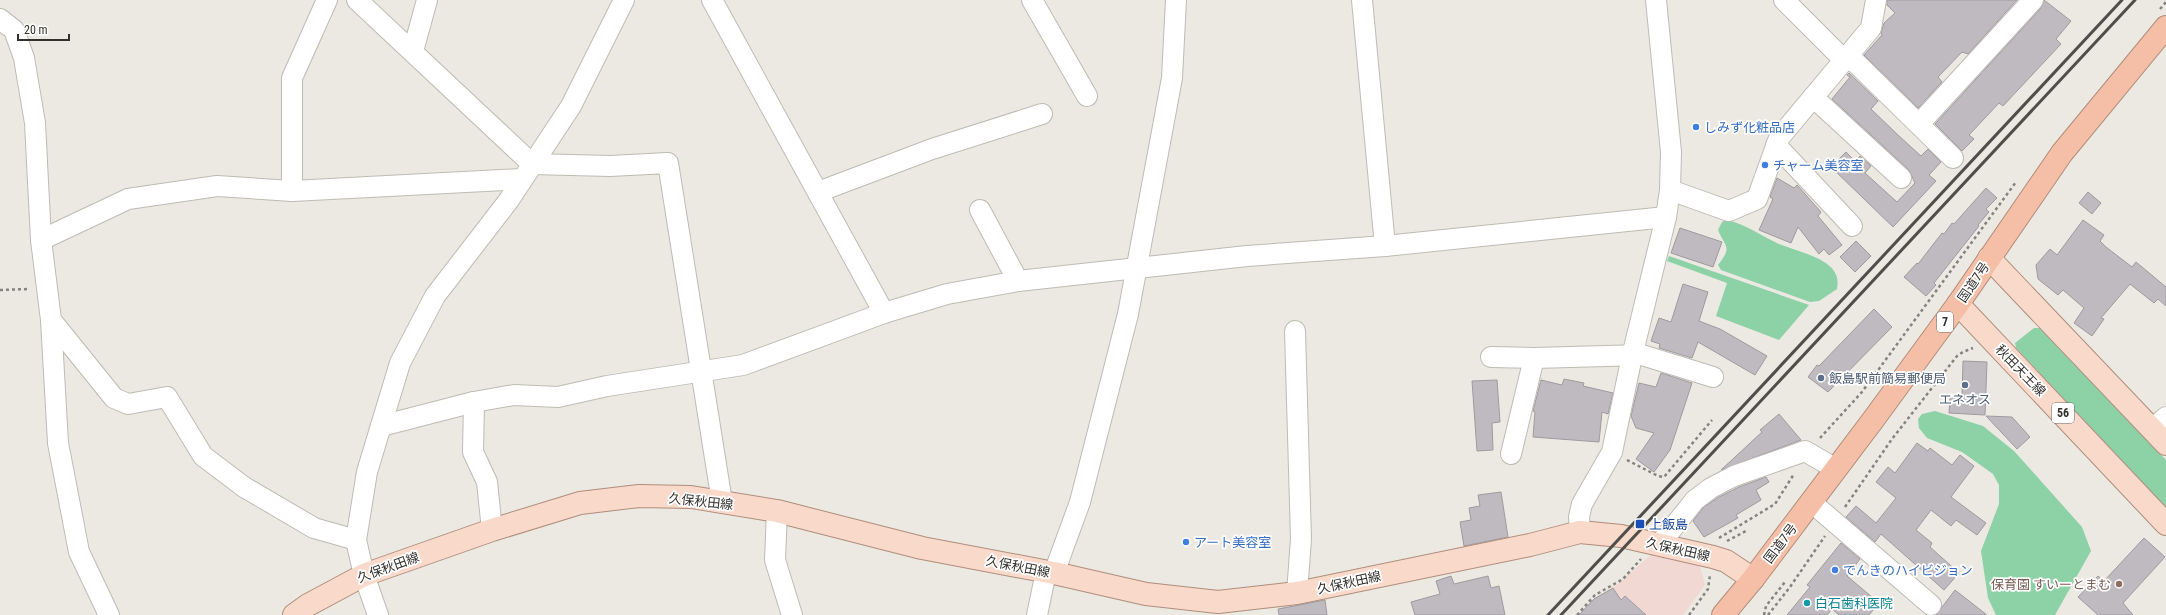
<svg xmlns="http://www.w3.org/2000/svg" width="2166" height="615" font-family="'Roboto Condensed','Noto Sans JP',sans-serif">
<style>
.commercial{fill:#f2d8d3}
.green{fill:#8dd1a7}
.building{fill:#bfbac0;stroke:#9f9aa0}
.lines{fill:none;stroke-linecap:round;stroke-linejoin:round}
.minor-casing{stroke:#bebbb4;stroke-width:22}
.major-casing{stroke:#b08d7c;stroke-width:24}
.highway-casing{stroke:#b08d7c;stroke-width:24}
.path{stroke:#85837e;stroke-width:2.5;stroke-dasharray:3 3;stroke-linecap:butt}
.minor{stroke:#fff;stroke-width:20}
.major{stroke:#f8d9ca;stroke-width:22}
.highway{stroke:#f4bfa6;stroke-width:22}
.rail{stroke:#4f4e4a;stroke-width:3}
.shop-dot{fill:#3f7fe0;stroke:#fff;stroke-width:1.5}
.service-dot{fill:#5c6f8a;stroke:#fff;stroke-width:1.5}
.transit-dot{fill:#1a4fb4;stroke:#fff;stroke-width:1.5}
.education-dot{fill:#8d6e63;stroke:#fff;stroke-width:1.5}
.culture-dot{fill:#0f9aa8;stroke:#fff;stroke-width:1.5}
.labels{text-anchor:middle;stroke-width:3.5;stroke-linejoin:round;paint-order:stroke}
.shield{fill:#fff;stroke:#6f6e6c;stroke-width:1}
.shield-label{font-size:12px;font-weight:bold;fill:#31302d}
.shop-label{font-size:13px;fill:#366cbe;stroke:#fff;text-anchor:start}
.street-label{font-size:13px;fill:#31302d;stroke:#fff}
.service-label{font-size:13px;fill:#4e5e75;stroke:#fff;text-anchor:start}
.transit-label{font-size:13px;fill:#164399;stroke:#fff;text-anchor:start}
.education-label{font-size:13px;fill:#785e54;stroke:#fff;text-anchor:end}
.culture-label{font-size:13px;fill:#0d838f;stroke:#fff;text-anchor:start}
</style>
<rect width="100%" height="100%" fill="#ebe9e1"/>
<polygon class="commercial" points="1653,553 1700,566 1705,585 1683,615 1579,615 1594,599 1618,584"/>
<g class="green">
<path d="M 1726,220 C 1746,224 1761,236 1779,244 C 1794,250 1825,257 1834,271 C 1838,277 1838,283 1837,289 L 1819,301 L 1810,302 L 1721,270 L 1718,265 C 1733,246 1725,247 1718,230 L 1722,222 Z"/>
<polygon points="1669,256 1809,305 1779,340 1716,316 1727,283 1667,261"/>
<polygon points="2034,328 2041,328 2166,460 2166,508 2016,348 2015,343"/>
<polygon points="1935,411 1983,426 2014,451 2082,527 2091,551 2055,615 1996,615 1988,598 1981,551 1999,504 1999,485 1993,474 1962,452 1927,438 1919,428 1918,419 1922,414"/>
</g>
<g class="building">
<polygon points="1887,0 2017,0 1968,54 1962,52 1938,77 1942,82 1918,108 1864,55 1882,35 1881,33 1884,23 1895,13 1887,5"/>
<polygon points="2044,0 2071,21 2056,39 2061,44 2003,106 1999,103 1969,135 1974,139 1962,151 1935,124 2041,8"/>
<polygon points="1849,73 1878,101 1871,109 1899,136 1921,156 1928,149 1941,162 1929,175 1936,181 1893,227 1831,167 1846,152 1855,161 1860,156 1871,166 1865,173 1897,202 1915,183 1909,170 1832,99 1850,77 1847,75"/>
<polygon points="1777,178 1794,188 1797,185 1821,212 1818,216 1842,245 1829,255 1824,249 1819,254 1798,227 1791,243 1759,230 1773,199 1770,197"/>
<polygon points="1986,188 1997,198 1986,209 1989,212 1978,225 1979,226 1934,283 1936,285 1926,296 1904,277 1917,263 1918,264 1942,233 1944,234 1952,223 1954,224"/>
<polygon points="2088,192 2101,203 2092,214 2079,203"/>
<polygon points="2083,220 2104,235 2100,241 2106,247 2132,267 2136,262 2166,287 2166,306 2158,299 2154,303 2130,284 2101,318 2104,319 2092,336 2074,323 2084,308 2063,290 2058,295 2038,279 2036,265 2050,249 2057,255"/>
<polygon points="1680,228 1722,242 1713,267 1671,253"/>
<polygon points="1856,241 1871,256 1855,272 1840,257"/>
<polygon points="1683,284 1708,292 1699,321 1720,329 1767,356 1755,375 1698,342 1692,358 1659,348 1660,344 1651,341 1659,318 1671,322"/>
<polygon points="1874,309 1892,327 1828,392 1808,377 1817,365 1819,366"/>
<polygon points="1963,361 1987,362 1985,415 1949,413 1950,397 1962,397"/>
<polygon points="1661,373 1692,383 1670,450 1654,472 1636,459 1654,433 1636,428 1631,416 1639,383 1656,387"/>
<polygon points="1564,379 1584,383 1583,386 1613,393 1608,414 1602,412 1599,442 1533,437 1535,412 1533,411 1541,380 1562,385"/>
<polygon points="1497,380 1500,422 1492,423 1493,450 1477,451 1472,381"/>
<polygon points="1779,414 1801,440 1721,470 1762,432 1760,430"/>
<polygon points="1986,416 2012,417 2030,437 2017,449"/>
<polygon points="1917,443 1928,451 1930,448 1952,465 1960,455 1974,466 1951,497 1986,523 1977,535 1956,520 1951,526 1931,510 1916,530 1932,543 1930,547 1959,573 1944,590 1881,534 1875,542 1846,517 1856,506 1876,523 1896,498 1876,482 1888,467 1895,473"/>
<polygon points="1766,477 1769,482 1756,490 1761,500 1736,515 1738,518 1704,537 1693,521 1703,508 1717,498 1739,487"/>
<polygon points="1501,492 1508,537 1464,546 1460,522 1471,520 1469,508 1480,506 1478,495"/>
<polygon points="2144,538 2165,557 2123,603 2133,615 2098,615 2078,597 2098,576 2104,581"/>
<polygon points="1841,543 1860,559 1847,576 1879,603 1869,615 1839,615 1832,609 1827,615 1787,615 1810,587 1807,585"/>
<polygon points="1451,576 1454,584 1488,576 1491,588 1499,586 1505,615 1415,615 1411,602 1440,594 1436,581"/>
<polygon points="1613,588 1621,600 1625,596 1646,615 1579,615 1594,599"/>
<polygon points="1955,590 1987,615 1936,615"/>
<polygon points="1325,600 1327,615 1279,615 1278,609"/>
</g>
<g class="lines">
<defs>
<g id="minor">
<polyline points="357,0 532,164 610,166 668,163 722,502"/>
<polyline points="712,0 884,313"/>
<polyline points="1032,0 1087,96"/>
<polyline points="1362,0 1385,246"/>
<polyline points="1784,0 1844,60 1855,62 1953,158"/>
<polyline points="0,19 14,30 24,58 35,123 41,240 51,320 58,443 79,552 109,615"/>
<polyline points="413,51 427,0"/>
<polyline points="1813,97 1901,178"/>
<polyline points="1919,124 2033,0"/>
<polyline points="1776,145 1852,226"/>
<polyline points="1670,190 1729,211 1757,199 1779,138 1871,28 1876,0"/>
<polyline points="292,191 292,78 327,0"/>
<polyline points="818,192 932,149 1042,114"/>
<polyline points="980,210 1018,281"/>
<polyline points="41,240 128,199 217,186 292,191 522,179"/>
<polyline points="51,320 114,398 128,404 167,397 203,456 244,487 314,528 356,540"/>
<polyline points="1295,331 1301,539 1297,593"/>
<polyline points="1491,357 1534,358 1642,355 1713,377"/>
<polyline points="474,402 473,452 487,482 492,530"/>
<polyline points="381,426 474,402 514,395 558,397 607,386 743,365 884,313 947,294 1018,281 1247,256 1385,246 1666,217"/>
<polyline points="2152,429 2166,417"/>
<polyline points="1511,454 1534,358"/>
<polyline points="1811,502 1931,605"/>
<polyline points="777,511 775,560 792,615"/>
<polyline points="1580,532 1579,517 1582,504 1612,452 1632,356 1666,217 1670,190 1671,152 1656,0"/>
<polyline points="1659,545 1695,500 1711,488 1734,476 1805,451 1836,469"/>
<polyline points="1054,573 1080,502 1128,314 1172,78 1176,0"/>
<polyline points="378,615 364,575 356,540 367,472 400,363 435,296 509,200 571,106 624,0"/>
<polyline points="1037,615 1046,572"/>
</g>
<g id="major">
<polyline points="1989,258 2166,444"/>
<polyline points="1958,304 2166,524"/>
<polyline points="294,615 308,605 364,575 492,530 580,503 639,496 691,497 777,511 922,548 1054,573 1146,594 1218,602 1297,593 1530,545 1580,532 1621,536 1713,557 1726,561 1753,579"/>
</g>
<polyline id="highway" points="1723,615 1753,579 1873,420 1958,304 2062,153 2166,27"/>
</defs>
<use href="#minor" class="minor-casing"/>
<use href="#major" class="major-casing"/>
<use href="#highway" class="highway-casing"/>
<g class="path">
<polyline points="2160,9 2166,2"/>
<polyline points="0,290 28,289"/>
<polyline points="1820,438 1862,392 2016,182"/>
<polyline points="1627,460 1658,476 1664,477 1712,420"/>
<polyline points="1845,507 1892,439 1957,356 1963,352 1973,348"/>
<polyline points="1719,538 1775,504 1794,474"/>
<polyline points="1727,541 1746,531"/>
<polyline points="1577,615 1595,595 1623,579 1641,559"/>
<polyline points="1689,615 1708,589 1710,575"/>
<polyline points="1764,615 1766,606 1785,582"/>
<polyline points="1768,615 1790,587 1825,536"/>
</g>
<use href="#minor" class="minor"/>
<use href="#major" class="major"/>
<use href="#highway" class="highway"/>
<g class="rail">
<polyline points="1548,615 2122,0"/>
<polyline points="1561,615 2135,0"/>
</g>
</g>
<g class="shop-dot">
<circle cx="1696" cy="127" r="4"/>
<circle cx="1765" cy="165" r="4"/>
<circle cx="1186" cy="542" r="4"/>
<circle cx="1835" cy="570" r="4"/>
</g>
<g class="service-dot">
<circle cx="1821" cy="378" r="4"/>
<circle cx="1965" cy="385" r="4"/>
</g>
<rect class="transit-dot" x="1635" y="519" width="10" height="10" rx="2"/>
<circle class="education-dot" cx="2119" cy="584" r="4"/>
<circle class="culture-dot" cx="1807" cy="603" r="4"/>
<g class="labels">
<g class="shield">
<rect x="1937" y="312" width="16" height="20" rx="3"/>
<rect x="2052" y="403" width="22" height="20" rx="3"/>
</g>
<g class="shield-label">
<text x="1945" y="326">7</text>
<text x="2063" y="417">56</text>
</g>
<g class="shop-label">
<text x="1704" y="132">しみず化粧品店</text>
<text x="1773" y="170">チャーム美容室</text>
<text x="1194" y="547">アート美容室</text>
<text x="1843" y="575">でんきのハイビジョン</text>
</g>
<g class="street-label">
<text transform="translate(1973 282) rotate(-56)" y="5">国道7号</text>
<text transform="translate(2021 370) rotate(46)" y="5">秋田天王線</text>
<text transform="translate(701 501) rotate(6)" y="5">久保秋田線</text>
<text transform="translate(1780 543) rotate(-53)" y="5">国道7号</text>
<text transform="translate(1678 549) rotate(13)" y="5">久保秋田線</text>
<text transform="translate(1018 566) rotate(11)" y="5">久保秋田線</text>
<text transform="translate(388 567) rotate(-20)" y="5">久保秋田線</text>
<text transform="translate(1349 582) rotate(-12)" y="5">久保秋田線</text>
</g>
<g class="service-label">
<text x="1829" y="383">飯島駅前簡易郵便局</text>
<text x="1965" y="404" text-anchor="middle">エネオス</text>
</g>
<g class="transit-label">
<text x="1649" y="529">上飯島</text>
</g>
<g class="education-label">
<text x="2111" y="589">保育園 すいーとまむ</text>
</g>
<g class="culture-label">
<text x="1815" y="608">白石歯科医院</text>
</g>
</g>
<path d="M18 34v6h51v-6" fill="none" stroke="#31302d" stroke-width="2"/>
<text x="24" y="34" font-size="12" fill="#31302d" stroke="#ffffff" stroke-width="3" paint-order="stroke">20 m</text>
</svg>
